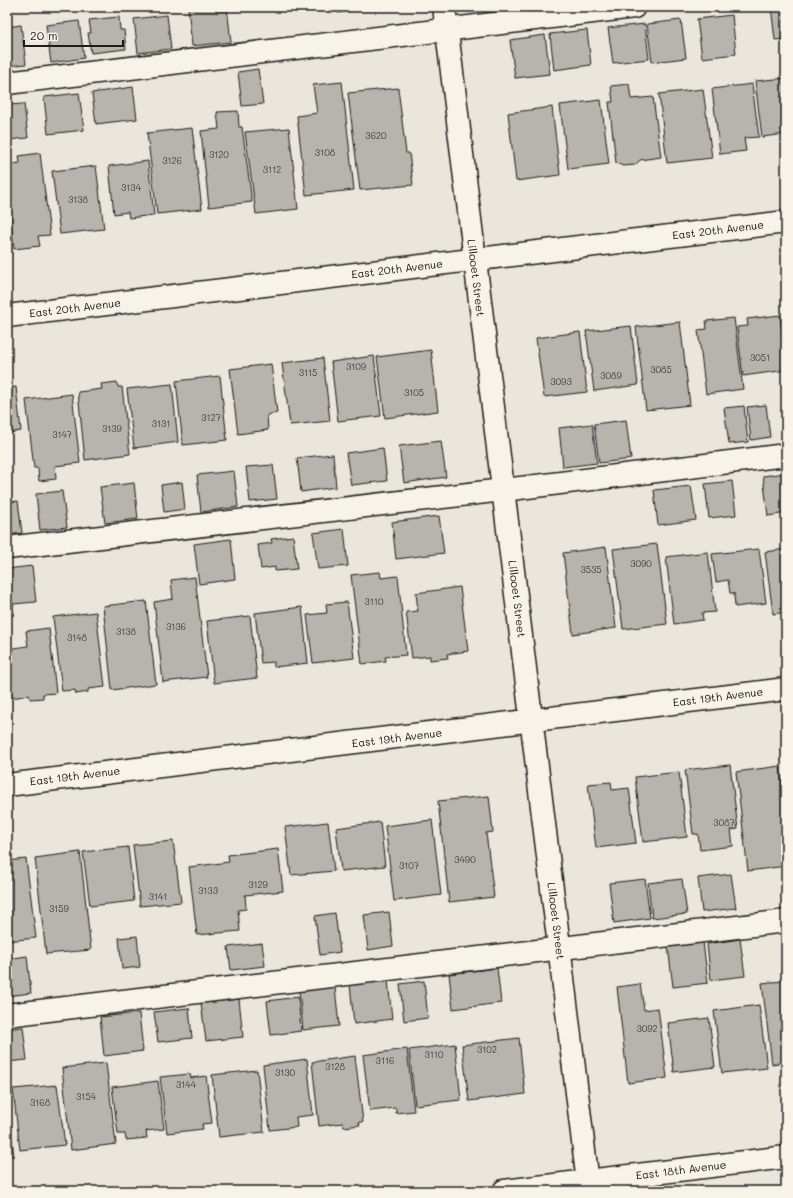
<svg xmlns="http://www.w3.org/2000/svg" width="793" height="1198" font-family="Mali,sans-serif">
<style>
.building{fill:#b6b4ac;stroke:#1c1c1c}
.lines{fill:none;stroke-linecap:round;stroke-linejoin:round}
.minor-casing{stroke:#1c1c1c;stroke-width:25}
.minor{stroke:#f7f3e8;stroke-width:22}
.labels{text-anchor:middle;stroke-width:3;stroke-linejoin:round;paint-order:stroke}
.number-label{font-size:9px;fill:#424240}
.street-label{font-size:11px;fill:#1c1c1c;stroke:#f7f3e8}
</style>
<rect width="100%" height="100%" fill="#eae6dc"/>
<filter id="ink" filterUnits="userSpaceOnUse"><feTurbulence type="fractalNoise" baseFrequency=".025" numOctaves="2"/><feDisplacementMap in="SourceGraphic" scale="8" xChannelSelector="R" yChannelSelector="G"/><feConvolveMatrix kernelMatrix="1 2 1 2 8 2 1 2 1" color-interpolation-filters="sRGB"/></filter>
<g filter="url(#ink)">
<g class="building">
<polygon points="188,7 227,7 231,42 192,46"/>
<polygon points="337,7 362,7 363,9 338,13"/>
<polygon points="771,7 786,7 786,39 775,40"/>
<polygon points="167,15 171,49 138,53 134,19"/>
<polygon points="732,15 736,54 702,58 697,19"/>
<polygon points="119,17 120,30 124,30 126,49 91,53 88,33 91,33 89,20"/>
<polygon points="681,20 686,58 652,62 647,24"/>
<polygon points="79,21 84,58 51,63 46,25"/>
<polygon points="645,24 649,59 613,63 608,28"/>
<polygon points="21,25 26,64 7,66 7,27"/>
<polygon points="587,30 591,65 554,70 550,34"/>
<polygon points="545,35 550,74 515,78 510,40"/>
<polygon points="258,69 263,104 242,106 238,72"/>
<polygon points="786,78 786,134 762,137 755,81"/>
<polygon points="342,82 354,190 306,195 297,116 317,113 313,85"/>
<polygon points="629,84 631,99 653,97 661,157 640,160 635,165 623,166 616,163 609,102 613,102 611,86"/>
<polygon points="752,84 759,137 744,138 746,151 720,154 712,89"/>
<polygon points="133,87 137,119 96,124 92,93"/>
<polygon points="398,88 406,153 409,153 413,185 360,190 348,93"/>
<polygon points="703,89 712,158 667,163 659,94"/>
<polygon points="79,93 84,130 48,134 44,97"/>
<polygon points="601,100 609,164 568,169 560,105"/>
<polygon points="24,104 28,138 7,140 7,105"/>
<polygon points="552,107 560,175 516,181 508,113"/>
<polygon points="238,111 239,127 242,127 252,202 209,207 201,131 219,129 217,112"/>
<polygon points="192,128 202,209 157,214 147,133"/>
<polygon points="289,128 298,209 256,214 245,132"/>
<polygon points="40,153 50,235 38,236 40,246 14,249 7,187 7,165 20,163 19,156"/>
<polygon points="148,161 154,215 129,218 128,212 114,214 109,166"/>
<polygon points="96,166 104,229 60,234 52,171"/>
<polygon points="780,315 786,370 743,376 737,327 748,326 747,319"/>
<polygon points="734,318 743,389 706,394 698,330 707,329 706,321"/>
<polygon points="680,322 690,405 646,410 636,327"/>
<polygon points="631,326 638,385 594,391 586,331"/>
<polygon points="580,332 587,392 544,397 536,338"/>
<polygon points="431,350 438,411 385,418 377,357"/>
<polygon points="374,356 381,416 338,421 331,362"/>
<polygon points="323,358 330,421 290,425 282,363"/>
<polygon points="271,364 277,413 267,415 268,430 238,434 230,369"/>
<polygon points="220,376 227,440 183,445 176,381"/>
<polygon points="117,382 118,387 122,387 130,454 85,460 78,392 102,389 101,384"/>
<polygon points="172,384 178,442 134,448 127,389"/>
<polygon points="16,387 21,431 7,433 7,388"/>
<polygon points="72,394 80,463 55,466 56,479 39,481 38,468 34,468 26,400"/>
<polygon points="766,405 770,437 751,440 747,407"/>
<polygon points="744,406 748,442 729,444 724,408"/>
<polygon points="626,420 631,459 599,463 594,424"/>
<polygon points="592,424 597,463 563,467 559,428"/>
<polygon points="441,441 446,477 404,483 399,446"/>
<polygon points="383,448 387,481 351,485 346,453"/>
<polygon points="333,454 336,487 301,492 297,458"/>
<polygon points="273,465 277,499 250,502 246,467"/>
<polygon points="234,471 238,507 201,512 197,475"/>
<polygon points="786,473 786,513 768,516 763,476"/>
<polygon points="732,481 736,515 709,518 705,484"/>
<polygon points="182,482 185,509 164,512 161,485"/>
<polygon points="134,483 138,519 105,523 100,487"/>
<polygon points="691,486 696,520 658,525 654,490"/>
<polygon points="62,491 67,527 40,530 36,494"/>
<polygon points="18,501 22,533 7,535 7,502"/>
<polygon points="439,516 444,553 396,559 392,522"/>
<polygon points="344,529 348,566 318,569 313,533"/>
<polygon points="293,536 297,569 275,571 275,567 261,569 258,545 272,543 271,539"/>
<polygon points="231,539 235,579 199,584 194,544"/>
<polygon points="657,544 667,624 623,629 613,549"/>
<polygon points="606,547 616,628 573,634 563,553"/>
<polygon points="759,549 766,603 735,607 734,593 730,593 728,580 716,582 712,554"/>
<polygon points="786,549 786,612 773,614 765,552"/>
<polygon points="708,552 715,612 702,613 703,620 674,624 666,557"/>
<polygon points="32,566 36,602 13,604 14,615 7,616 7,569"/>
<polygon points="380,572 381,578 398,576 406,655 385,657 386,661 362,664 351,575"/>
<polygon points="195,577 207,677 163,682 154,602 173,599 171,580"/>
<polygon points="460,587 468,651 447,654 448,658 430,660 430,656 412,658 406,612 418,611 416,593"/>
<polygon points="146,601 156,684 112,690 103,606"/>
<polygon points="347,602 354,658 313,663 307,615 327,613 326,604"/>
<polygon points="302,607 308,663 274,667 274,662 261,663 255,613"/>
<polygon points="96,612 105,687 88,689 88,692 76,694 75,690 62,691 53,617"/>
<polygon points="250,616 257,678 214,683 207,621"/>
<polygon points="49,628 56,693 43,694 43,698 30,699 29,695 12,698 7,649 28,646 26,631"/>
<polygon points="730,765 738,829 731,830 733,846 700,850 698,834 693,834 685,770"/>
<polygon points="780,766 786,814 786,866 748,871 736,772"/>
<polygon points="679,772 687,837 643,842 635,777"/>
<polygon points="611,782 612,790 629,788 636,843 596,848 588,784"/>
<polygon points="489,796 493,832 486,833 494,897 449,902 438,801"/>
<polygon points="432,820 441,895 394,901 385,826"/>
<polygon points="328,822 334,871 291,875 285,827"/>
<polygon points="380,822 385,866 341,871 336,828"/>
<polygon points="173,841 181,902 140,906 133,845"/>
<polygon points="128,847 134,901 90,906 83,852"/>
<polygon points="278,849 283,891 245,895 246,909 238,910 240,931 197,935 189,867 229,862 228,855"/>
<polygon points="80,852 91,950 46,954 35,858"/>
<polygon points="26,859 36,938 7,941 7,861"/>
<polygon points="731,874 736,908 702,912 698,878"/>
<polygon points="645,879 650,918 614,923 609,883"/>
<polygon points="682,879 687,914 652,918 648,883"/>
<polygon points="389,912 393,946 368,950 364,915"/>
<polygon points="335,913 340,952 320,955 315,916"/>
<polygon points="137,936 140,967 122,969 119,938"/>
<polygon points="740,939 745,976 711,980 707,944"/>
<polygon points="703,942 708,983 673,987 668,946"/>
<polygon points="262,943 265,966 231,970 228,947"/>
<polygon points="27,956 31,993 7,996 7,959"/>
<polygon points="497,968 501,1003 453,1009 449,974"/>
<polygon points="388,980 392,1019 354,1024 350,984"/>
<polygon points="424,981 428,1018 404,1021 400,984"/>
<polygon points="783,981 786,982 786,1062 772,1064 762,983"/>
<polygon points="640,984 644,1010 658,1008 667,1078 628,1083 617,987"/>
<polygon points="335,987 339,1026 303,1030 299,991"/>
<polygon points="298,997 301,1031 271,1035 267,1001"/>
<polygon points="239,999 243,1037 206,1041 201,1003"/>
<polygon points="759,1005 767,1068 722,1073 714,1011"/>
<polygon points="189,1008 192,1038 158,1042 154,1012"/>
<polygon points="139,1013 143,1051 104,1056 100,1017"/>
<polygon points="709,1018 715,1067 674,1072 668,1023"/>
<polygon points="23,1027 27,1060 7,1062 7,1029"/>
<polygon points="519,1038 525,1094 469,1101 462,1045"/>
<polygon points="455,1044 461,1100 415,1105 409,1050"/>
<polygon points="407,1049 414,1111 396,1113 396,1108 370,1111 363,1055"/>
<polygon points="355,1056 363,1122 359,1122 360,1125 344,1127 343,1123 319,1126 312,1062"/>
<polygon points="307,1059 313,1115 296,1117 297,1127 270,1130 263,1065"/>
<polygon points="106,1063 116,1144 71,1150 62,1068"/>
<polygon points="257,1070 264,1132 219,1137 212,1075"/>
<polygon points="190,1074 191,1078 206,1076 212,1123 202,1124 203,1129 167,1133 160,1077"/>
<polygon points="158,1081 164,1129 146,1131 147,1138 126,1140 125,1134 118,1134 112,1087"/>
<polygon points="57,1085 65,1145 20,1150 13,1089"/>
<polygon points="7,1098 14,1156 7,1156"/>
</g>
<g class="lines">
<defs>
<g id="minor">
<polyline points="444,7 589,1191"/>
<polyline points="7,83 634,7"/>
<polyline points="7,316 786,222"/>
<polyline points="7,548 503,490 786,455"/>
<polyline points="7,785 786,689"/>
<polyline points="7,1015 786,921"/>
<polyline points="504,1191 786,1157"/>
</g>
</defs>
<use href="#minor" class="minor-casing"/>
<use href="#minor" class="minor"/>
</g>
</g>
<g class="labels">
<g class="number-label">
<text x="376" y="139">3620</text>
<text x="325" y="156">3108</text>
<text x="219" y="158">3120</text>
<text x="172" y="164">3126</text>
<text x="272" y="173">3112</text>
<text x="131" y="191">3134</text>
<text x="78" y="203">3138</text>
<text x="760" y="361">3051</text>
<text x="356" y="370">3109</text>
<text x="661" y="373">3085</text>
<text x="308" y="376">3115</text>
<text x="611" y="379">3089</text>
<text x="561" y="385">3093</text>
<text x="414" y="396">3105</text>
<text x="211" y="421">3127</text>
<text x="161" y="427">3131</text>
<text x="112" y="432">3139</text>
<text x="62" y="438">3147</text>
<text x="641" y="567">3090</text>
<text x="591" y="573">3535</text>
<text x="374" y="605">3110</text>
<text x="176" y="630">3136</text>
<text x="126" y="635">3138</text>
<text x="77" y="641">3148</text>
<text x="724" y="826">3087</text>
<text x="465" y="863">3490</text>
<text x="409" y="869">3107</text>
<text x="258" y="888">3129</text>
<text x="208" y="894">3133</text>
<text x="158" y="900">3141</text>
<text x="59" y="912">3159</text>
<text x="647" y="1032">3092</text>
<text x="487" y="1053">3102</text>
<text x="434" y="1058">3110</text>
<text x="385" y="1064">3116</text>
<text x="335" y="1070">3128</text>
<text x="285" y="1076">3130</text>
<text x="186" y="1088">3144</text>
<text x="86" y="1100">3154</text>
<text x="40" y="1106">3168</text>
</g>
<g class="street-label">
<text transform="translate(718 230) rotate(-7)" y="4">East 20th Avenue</text>
<text transform="translate(397 269) rotate(-7)" y="4">East 20th Avenue</text>
<text transform="translate(476 278) rotate(83)" y="4">Lillooet Street</text>
<text transform="translate(75 308) rotate(-7)" y="4">East 20th Avenue</text>
<text transform="translate(517 599) rotate(83)" y="4">Lillooet Street</text>
<text transform="translate(718 697) rotate(-7)" y="4">East 19th Avenue</text>
<text transform="translate(397 738) rotate(-7)" y="4">East 19th Avenue</text>
<text transform="translate(75 776) rotate(-7)" y="4">East 19th Avenue</text>
<text transform="translate(556 921) rotate(83)" y="4">Lillooet Street</text>
<text transform="translate(681 1170) rotate(-7)" y="4">East 18th Avenue</text>
</g>
</g>
<rect width="793" height="1198" fill="none" stroke="#f7f3e8" stroke-width="24"/>
<rect x="12" y="12" width="769" height="1174" fill="none" stroke="#1c1c1c" stroke-width="1.5" filter="url(#ink)"/>
<path d="M24 40v6h99v-6" fill="none" stroke="#1c1c1c" stroke-width="2"/>
<text x="30" y="40" font-size="12" fill="#1c1c1c" stroke="#f7f3e8" stroke-width="3" paint-order="stroke">20 m</text>
</svg>
